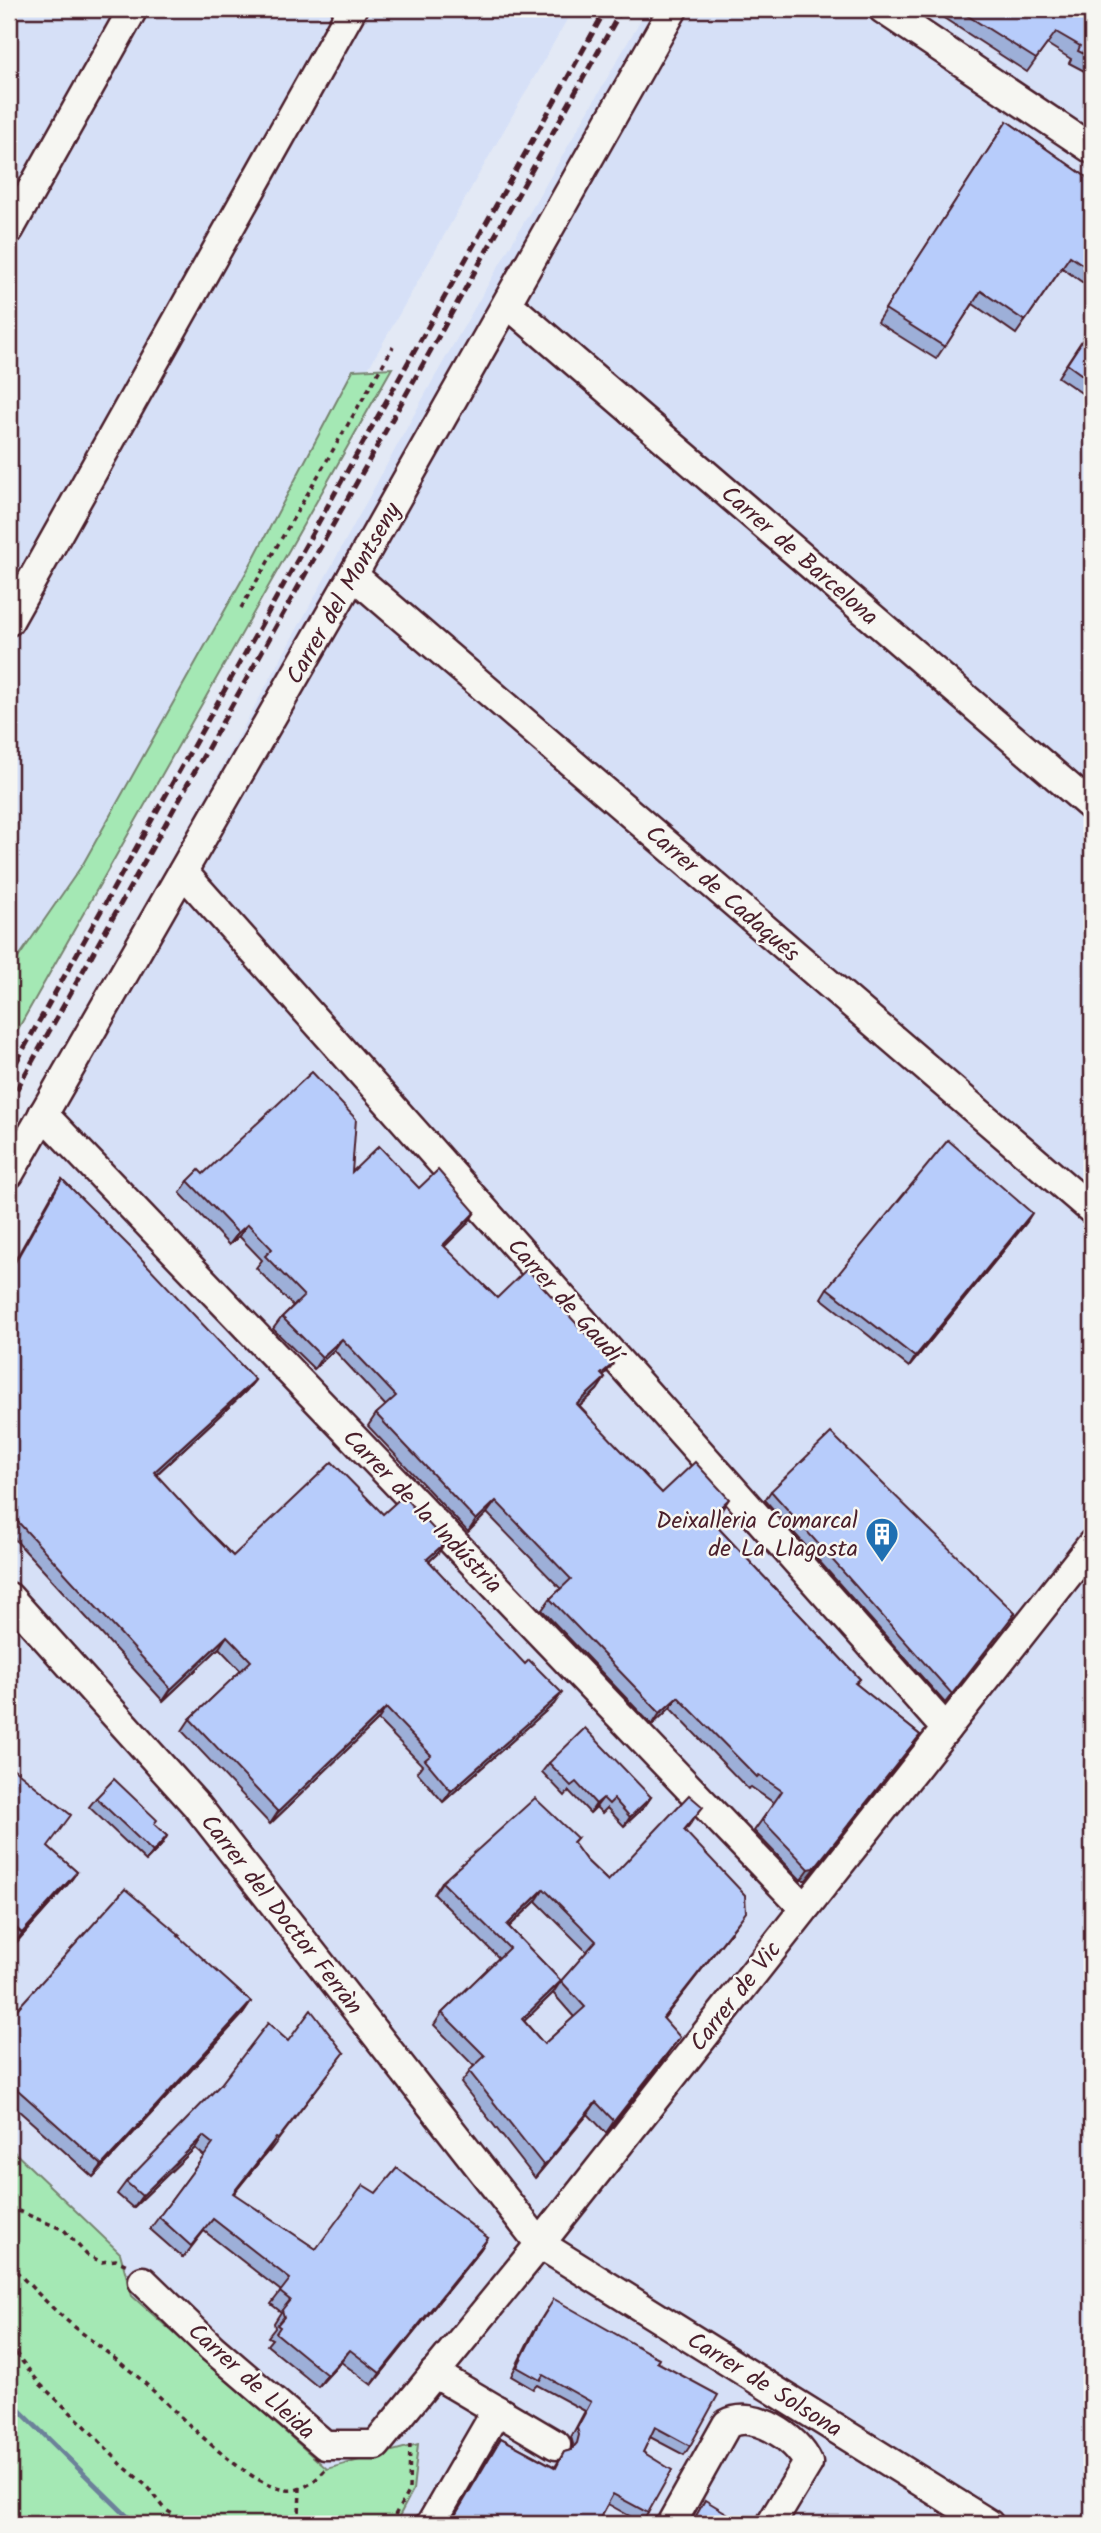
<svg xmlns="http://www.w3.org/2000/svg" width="1101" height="2533" font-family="Kalam,sans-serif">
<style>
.built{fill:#d6e0f7}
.green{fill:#a4e8b4;stroke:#778470;stroke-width:2}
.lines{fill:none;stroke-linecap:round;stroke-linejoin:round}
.stream{stroke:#6c819a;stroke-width:5}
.minor-casing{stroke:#4a1f2b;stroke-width:33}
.path{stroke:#4a1f2b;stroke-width:3.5;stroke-dasharray:5 5;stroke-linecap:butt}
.minor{stroke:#f6f6f2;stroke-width:28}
.rail{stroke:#4a1f2b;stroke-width:5;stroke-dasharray:10 5;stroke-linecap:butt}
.wall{fill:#9dafd8;stroke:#4a1f2b;stroke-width:2;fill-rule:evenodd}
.shaded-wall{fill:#808fb0;stroke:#4a1f2b;stroke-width:2}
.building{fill:#b7ccfb;stroke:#4a1f2b;stroke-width:2;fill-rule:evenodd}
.labels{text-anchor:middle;stroke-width:5;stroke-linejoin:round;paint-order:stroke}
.street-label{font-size:24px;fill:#4a1f2b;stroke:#f6f6f2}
.poi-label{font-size:24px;fill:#4a1f2b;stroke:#f6f6f2;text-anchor:end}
</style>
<rect width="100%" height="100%" fill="#e3e9f5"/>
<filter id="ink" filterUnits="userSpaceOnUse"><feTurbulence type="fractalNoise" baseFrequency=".0143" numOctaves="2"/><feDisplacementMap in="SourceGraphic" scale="14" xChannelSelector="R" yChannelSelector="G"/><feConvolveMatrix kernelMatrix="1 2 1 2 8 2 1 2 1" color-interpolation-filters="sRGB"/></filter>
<g filter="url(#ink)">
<g class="built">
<polygon points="9,9 573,9 368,369 353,370 248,569 83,864 9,972"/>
<polygon points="647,9 1092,9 1092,2524 395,2524 413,2490 327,2469 132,2296 120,2253 9,2147 9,1150 171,860 433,380"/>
</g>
<g class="green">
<polygon points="392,368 9,1045 9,971 83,864 248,569 353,370"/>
<polygon points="9,2147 120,2253 132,2296 327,2469 418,2444 413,2490 395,2524 9,2524"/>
</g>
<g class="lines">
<polyline class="stream" points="9,2400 135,2524"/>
<defs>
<g id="minor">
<polyline points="883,9 1092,149"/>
<polyline points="9,230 133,9"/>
<polyline points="508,304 1092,807"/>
<polyline points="353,575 1092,1210"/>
<polyline points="9,621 352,9"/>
<polyline points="183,872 946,1729"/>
<polyline points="43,1114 804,1908"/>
<polyline points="9,1174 353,575 673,9"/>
<polyline points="9,1597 197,1806 540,2244 989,2524"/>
<polyline points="143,2281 212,2348 325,2445 376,2445 540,2244 1092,1544"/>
<polyline points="434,2373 556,2445"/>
<polyline points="431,2524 497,2410"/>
<path d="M 671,2524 L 727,2424 C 754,2409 797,2438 808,2463 L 771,2524"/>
</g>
</defs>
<use href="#minor" class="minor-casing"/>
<g class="path">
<polyline points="241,608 393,347"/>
<polyline points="9,2207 64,2230 87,2255 102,2262 116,2260 127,2265"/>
<path d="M 9,2264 C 29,2284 49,2306 71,2324 C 93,2342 116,2359 138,2377 C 173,2407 243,2485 287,2490 C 303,2492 318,2479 327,2468"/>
<polyline points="9,2345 41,2385 84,2425 123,2466 148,2487 166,2510 188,2524"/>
<polyline points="300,2487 299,2517 304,2524"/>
<polyline points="390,2524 409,2490 410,2440"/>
</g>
<use href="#minor" class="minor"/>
<g class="rail">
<polyline points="9,1075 606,9"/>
<polyline points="9,1103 622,9"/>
</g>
</g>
<g class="wall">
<polygon points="930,9 1092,9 1092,75 1069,63 1071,59 1047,44 1027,72"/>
<polygon points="1007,121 1092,181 1092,289 1062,268 1016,334 973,304 936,359 877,322"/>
<polygon points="1092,325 1092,400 1058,377"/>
<polygon points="352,1172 419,1188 475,1212 467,1224 444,1247 497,1298 605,1378 597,1390 579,1407 662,1493 721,1511 711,1520 860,1679 856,1684 920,1735 806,1880 801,1880 754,1831 774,1803 751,1787 748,1789 670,1708 652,1725 542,1610 550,1599 561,1589 487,1513 468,1532 368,1426 376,1414 386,1406 334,1350 314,1369 273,1329 282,1317 293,1306 256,1268 262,1260 239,1236 229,1245 180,1193 188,1181 203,1174"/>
<polygon points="62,1179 255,1380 246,1391 156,1475 205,1528 233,1556 383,1514 438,1553 429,1561 554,1704 443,1802 417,1772 422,1765 378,1720 270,1824 182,1731 190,1719 241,1671 219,1648 163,1701 9,1533 9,1271 54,1191"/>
<polygon points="1026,1223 909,1367 821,1298 827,1288"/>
<polygon points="771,1491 1015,1613 945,1703 765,1500"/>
<polygon points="549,1763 651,1797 644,1807 624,1826 607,1808 602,1813 596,1807 590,1813 569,1791 565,1796 542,1772"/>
<polygon points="9,1765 48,1847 77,1872 68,1884 14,1945 9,1941"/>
<polygon points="96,1798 154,1824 167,1836 161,1846 146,1861 89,1807"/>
<path d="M 694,1819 L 685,1831 L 737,1924 L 663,2019 L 653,2074 L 606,2133 L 588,2114 L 535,2178 L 461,2083 L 474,2066 L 434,2025 L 442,2013 L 499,1958 L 434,1894 L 442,1882 L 577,1838 L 573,1843 L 586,1860 L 608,1881 ZM 536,1901 L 587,1952 L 561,1981 L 509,1927 ZM 553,1993 L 574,2017 L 544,2044 L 524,2021 Z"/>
<polygon points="178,1937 251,2002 243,2014 93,2177 9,2102 9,2018"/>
<polygon points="288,2041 344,2053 269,2152 268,2151 233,2194 316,2249 376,2193 488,2238 480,2250 372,2385 341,2362 318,2387 267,2345 272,2339 268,2337 275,2328 274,2323 281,2312 271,2304 281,2291 204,2231 183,2258 150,2229 204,2156 195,2148 133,2208 117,2194 126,2182"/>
<polygon points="548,2308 657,2362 690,2446 684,2455 650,2437 643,2452 648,2513 642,2523 608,2504 598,2522 601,2524 449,2524 501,2438 555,2467 564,2452 571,2450 573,2444 571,2437 585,2411 537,2385 533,2389 511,2376 533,2332"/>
</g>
<g class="shaded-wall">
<polygon points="475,1212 467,1224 434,1257 443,1245"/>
<polygon points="1032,1213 1026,1223 909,1367 915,1357"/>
<polygon points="248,1224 239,1236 229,1245 238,1233"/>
<polygon points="342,1339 334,1350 314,1369 322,1357"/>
<polygon points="613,1364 604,1375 593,1386 601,1374"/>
<polygon points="605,1378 597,1390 569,1416 577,1404"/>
<polygon points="255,1380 246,1391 146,1484 154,1472"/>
<polygon points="729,1499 721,1511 701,1530 709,1518"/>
<polygon points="496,1501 487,1513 468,1532 476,1520"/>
<polygon points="446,1542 438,1553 419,1571 427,1559"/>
<polygon points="227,1636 219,1648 163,1701 171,1689"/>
<polygon points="562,1693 554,1704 443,1802 451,1791"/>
<polygon points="678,1697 670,1708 652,1725 660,1713"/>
<polygon points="386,1708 378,1720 270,1824 278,1812"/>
<polygon points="920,1735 806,1880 801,1880 809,1869"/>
<polygon points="651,1797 644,1807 624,1826 630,1817"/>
<polygon points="603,1798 596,1807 590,1813 596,1804"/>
<polygon points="167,1836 161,1846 146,1861 153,1852"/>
<polygon points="77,1872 68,1884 14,1945 22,1933"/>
<polygon points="544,1889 536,1901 498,1937 507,1925"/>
<polygon points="746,1912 737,1924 655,2030 663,2018"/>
<polygon points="561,1981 553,1993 514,2031 522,2019"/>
<polygon points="251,2002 243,2014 93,2177 102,2165"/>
<polygon points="680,2037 653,2074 606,2133 614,2121"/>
<polygon points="596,2102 588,2114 535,2178 544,2166"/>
<polygon points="203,2136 195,2148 133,2208 142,2196"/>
<polygon points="276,2138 268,2151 224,2206 233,2193"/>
<polygon points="488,2238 480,2250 372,2385 380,2373"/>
<polygon points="350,2350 341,2362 318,2387 327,2375"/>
</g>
<g class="building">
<polygon points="957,9 1092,9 1092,58 1078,51 1080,46 1056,32 1036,59"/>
<polygon points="1007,121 1092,181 1092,271 1070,256 1025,321 981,291 945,347 885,309"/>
<polygon points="1092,326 1092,382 1067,364"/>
<polygon points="312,1072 356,1119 352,1172 379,1146 419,1188 438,1170 475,1212 443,1245 497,1298 527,1269 613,1364 601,1374 605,1378 577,1404 662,1493 695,1462 729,1499 709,1518 860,1679 855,1683 920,1735 814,1868 809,1869 762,1820 782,1791 759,1775 757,1777 678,1697 660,1713 550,1599 571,1579 496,1501 476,1520 376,1414 396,1396 342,1339 322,1357 282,1317 304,1296 265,1256 272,1249 248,1224 238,1233 188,1181 199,1170 203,1174"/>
<polygon points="948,1140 1032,1213 915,1357 827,1288"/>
<polygon points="62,1179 132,1249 255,1380 154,1472 205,1528 233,1556 332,1462 383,1514 403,1496 415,1509 446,1542 427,1559 525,1664 529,1660 562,1693 451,1791 425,1760 431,1755 386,1708 278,1812 190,1719 251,1661 227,1636 171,1689 9,1512 9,1273"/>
<polygon points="831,1433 1015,1613 952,1694 771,1491"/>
<polygon points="585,1728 651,1797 630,1817 614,1799 609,1804 603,1798 596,1804 576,1782 571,1786 549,1763"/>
<polygon points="9,1765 71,1815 48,1846 77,1872 22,1933 9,1922"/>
<polygon points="114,1779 157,1820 154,1824 167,1836 153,1852 96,1798"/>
<path d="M 689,1795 L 703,1807 L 684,1830 L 745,1895 L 746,1912 L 663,2018 L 680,2037 L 614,2121 L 596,2102 L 544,2166 L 469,2071 L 485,2056 L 442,2013 L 509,1948 L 442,1882 L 535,1798 L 577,1838 L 573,1842 L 586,1860 L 608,1881 ZM 544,1889 L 596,1941 L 561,1981 L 507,1925 ZM 561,1981 L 585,2007 L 544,2044 L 522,2019 Z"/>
<polygon points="125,1889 180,1935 178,1936 251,2002 102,2165 9,2082 9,2018"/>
<polygon points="311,2010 344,2053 278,2139 276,2138 233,2193 316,2249 363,2185 376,2193 397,2168 488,2238 380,2373 350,2350 327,2375 276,2333 280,2327 277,2325 284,2317 282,2310 290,2300 280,2292 290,2279 213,2219 191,2246 159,2217 213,2144 203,2136 142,2196 126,2182 221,2084 268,2023 288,2041"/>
<polygon points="554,2299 653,2355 659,2358 657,2362 718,2395 690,2446 655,2427 643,2452 672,2470 648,2513 613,2494 598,2522 601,2524 450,2524 501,2438 556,2468 564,2452 571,2450 577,2443 579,2435 577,2428 591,2402 543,2375 540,2380 517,2367 539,2323"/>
<polygon points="705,2500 745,2524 690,2524 692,2523"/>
</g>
</g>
<defs>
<symbol id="building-pin" viewBox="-11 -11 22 30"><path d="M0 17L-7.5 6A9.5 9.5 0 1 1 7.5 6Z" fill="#1f6fb2" stroke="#f6f6f2"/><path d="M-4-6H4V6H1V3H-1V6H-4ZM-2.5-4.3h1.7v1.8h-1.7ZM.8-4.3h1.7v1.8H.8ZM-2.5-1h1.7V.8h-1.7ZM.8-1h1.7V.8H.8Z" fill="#fff"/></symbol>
</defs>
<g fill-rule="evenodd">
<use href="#building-pin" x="863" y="1515" width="38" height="52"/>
</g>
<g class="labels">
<g class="street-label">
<text transform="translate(800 555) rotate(41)" y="8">Carrer de Barcelona</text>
<text transform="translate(343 593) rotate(-60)" y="8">Carrer del Montseny</text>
<text transform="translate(723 893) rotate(41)" y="8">Carrer de Cadaqués</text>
<text transform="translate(565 1300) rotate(48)" y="8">Carrer de Gaudí</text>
<text transform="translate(423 1511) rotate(46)" y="8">Carrer de la Indústria</text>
<text transform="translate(282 1914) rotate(52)" y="8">Carrer del Doctor Ferràn</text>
<text transform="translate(735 1996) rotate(-52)" y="8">Carrer de Vic</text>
<text transform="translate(252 2381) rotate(42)" y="8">Carrer de Lleida</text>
<text transform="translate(765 2384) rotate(32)" y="8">Carrer de Solsona</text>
</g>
<g class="poi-label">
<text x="858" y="1528">Deixalleria Comarcal<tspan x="858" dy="28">de La Llagosta</tspan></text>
</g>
</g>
<rect width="1101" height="2533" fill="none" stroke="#f6f6f2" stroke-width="35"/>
<rect x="18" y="18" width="1066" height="2498" fill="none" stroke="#4a1f2b" stroke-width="2.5" filter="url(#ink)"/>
</svg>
